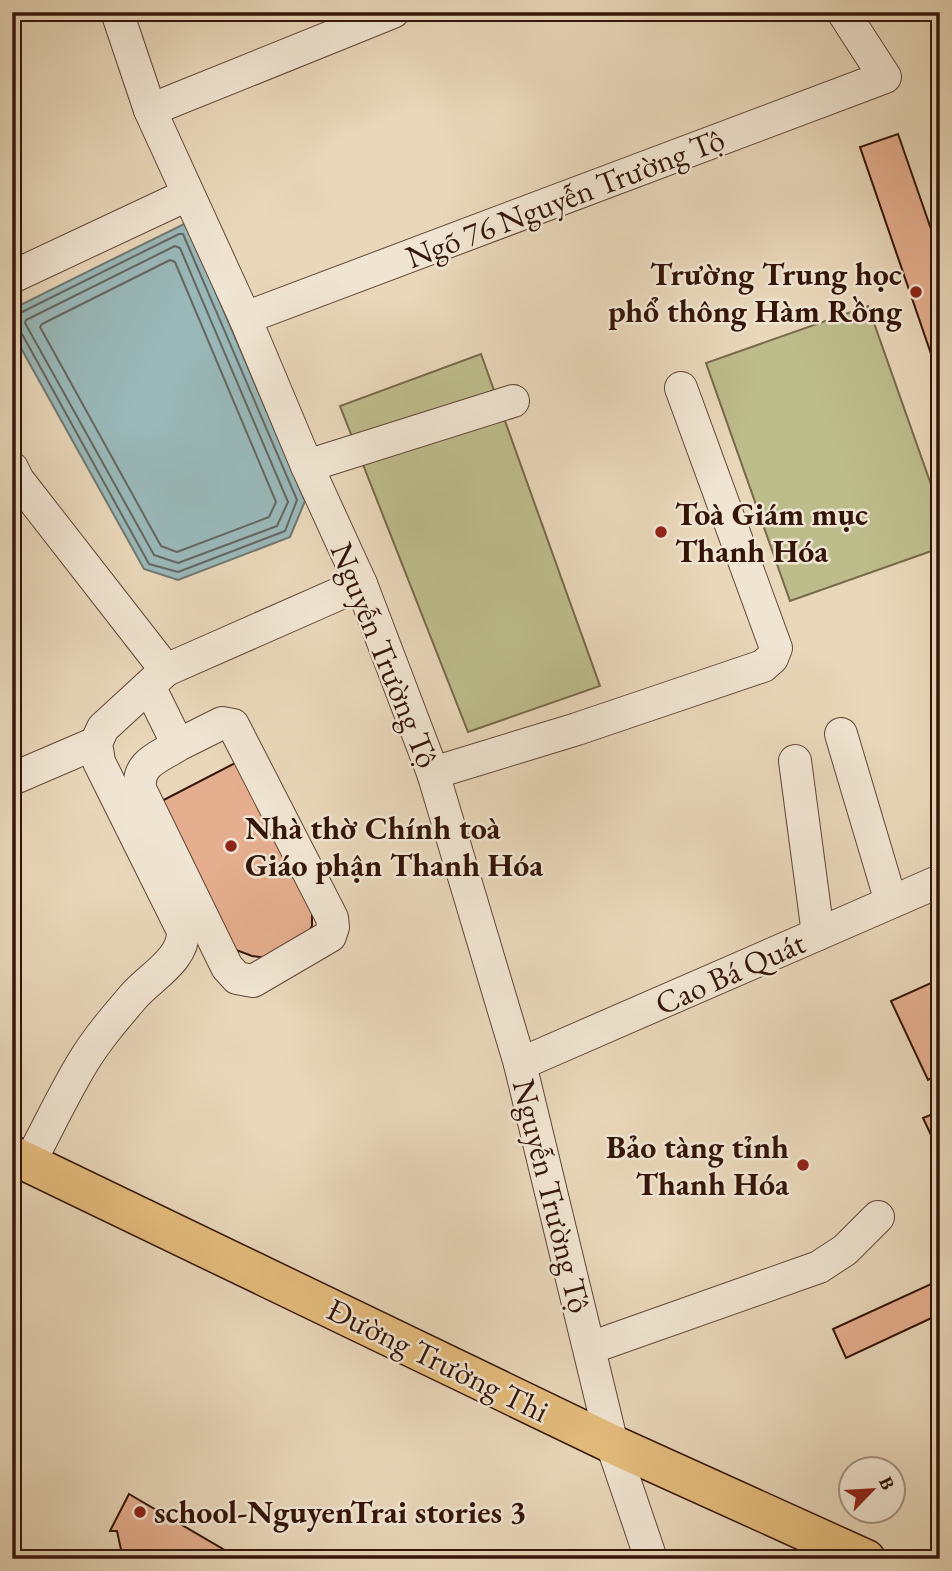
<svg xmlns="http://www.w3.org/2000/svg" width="952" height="1571" font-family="'EB Garamond',serif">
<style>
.green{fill:#bdbc8b;stroke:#78694a;stroke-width:2}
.water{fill:#99b8b8;stroke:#717772;stroke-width:2}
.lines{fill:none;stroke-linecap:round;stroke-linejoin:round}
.shore{stroke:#666760;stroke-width:2}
.building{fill:#e5ae8e;stroke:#341609;stroke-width:2}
.minor-casing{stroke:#614635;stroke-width:34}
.major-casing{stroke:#341609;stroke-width:41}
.minor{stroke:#f0e5d2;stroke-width:32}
.major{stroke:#e4bc7c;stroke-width:38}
.poi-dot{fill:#8f2418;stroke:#f0e5d2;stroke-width:2.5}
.labels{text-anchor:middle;stroke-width:5;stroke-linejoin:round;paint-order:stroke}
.street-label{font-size:32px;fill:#341609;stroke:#f0e5d2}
.poi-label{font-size:32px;font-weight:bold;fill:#341609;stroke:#f0e5d2;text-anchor:start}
</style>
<rect width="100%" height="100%" fill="#e8d7b9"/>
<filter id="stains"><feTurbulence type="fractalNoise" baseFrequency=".00286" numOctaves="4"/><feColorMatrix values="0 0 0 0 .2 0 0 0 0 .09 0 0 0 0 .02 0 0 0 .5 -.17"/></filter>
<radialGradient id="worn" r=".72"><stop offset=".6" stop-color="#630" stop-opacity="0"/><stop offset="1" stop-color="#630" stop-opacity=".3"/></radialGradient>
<g class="green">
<polygon points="868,306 940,510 940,548 790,601 706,363"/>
<polygon points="481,354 600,686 468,732 340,406"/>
</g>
<polygon class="water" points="186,223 305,501 290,537 178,580 144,569 12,332 12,309"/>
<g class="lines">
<g class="shore">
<polygon points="175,246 180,248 288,502 277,526 178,563 154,555 25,323 26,320"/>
<polygon points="170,260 175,262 276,502 269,517 177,552 161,546 40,327 42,324"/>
<polyline points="12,315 18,314 179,234 183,234 297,500 285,531 178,572 149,564 22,334 12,330"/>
</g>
</g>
<g class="building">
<polygon points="898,134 940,255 940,380 860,147"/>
<polygon points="241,760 312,907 312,926 305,938 268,958 252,956 236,950 154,805"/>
<polygon points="940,979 940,1074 928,1080 891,1001"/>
<polygon points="940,1111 940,1154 923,1118"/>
<polygon points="931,1284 940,1304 940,1314 846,1358 833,1329"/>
<polygon points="129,1494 240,1559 123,1559 117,1531 110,1531"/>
</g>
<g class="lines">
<defs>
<g id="minor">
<polyline points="117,12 150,110 245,318 307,466 361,584 433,773 520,1064 612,1444 651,1559"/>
<polyline points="150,110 393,12"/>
<polyline points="12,277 187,195"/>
<polyline points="245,318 885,77 843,12"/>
<polyline points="307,466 513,401"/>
<polyline points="12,468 18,480 166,670 361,584"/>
<path d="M 149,686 L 178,745 C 158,758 137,763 140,789 L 227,967 L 237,978 L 253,981 L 330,936 L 333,927 L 332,918 L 233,725 L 222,723 L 178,745"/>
<polyline points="841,734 891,902"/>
<polyline points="795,761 818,934"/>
<polyline points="433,773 577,729 763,666 772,658 776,648 681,388"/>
<polyline points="12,779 96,743"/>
<polyline points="520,1064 940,881"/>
<path d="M 29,1163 C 47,1130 63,1095 83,1062 C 97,1039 115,1018 133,997 C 150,977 184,960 183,931 L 99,762 L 96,743 L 103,728 L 166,670"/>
<polyline points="590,1348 819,1267 845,1250 878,1217"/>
</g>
<polyline id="major" points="12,1155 612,1444 866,1559"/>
</defs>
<use href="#minor" class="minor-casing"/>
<use href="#major" class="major-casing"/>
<use href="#minor" class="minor"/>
<use href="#major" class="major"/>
</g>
<g class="poi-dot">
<circle cx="916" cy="292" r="7"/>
<circle cx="661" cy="532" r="7"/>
<circle cx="231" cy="846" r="7"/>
<circle cx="803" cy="1165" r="7"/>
<circle cx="140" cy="1512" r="7"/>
</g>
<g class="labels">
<g class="street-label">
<text transform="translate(565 198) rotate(-21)" y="11">Ngõ 76 Nguyễn Trường Tộ</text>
<text transform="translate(385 655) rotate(68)" y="11">Nguyễn Trường Tộ</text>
<text transform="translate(730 973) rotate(-24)" y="11">Cao Bá Quát</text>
<text transform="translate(552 1196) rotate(76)" y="11">Nguyễn Trường Tộ</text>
<text transform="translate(438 1360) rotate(26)" y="11">Đường Trường Thi</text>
</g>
<g class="poi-label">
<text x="902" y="285" text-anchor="end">Trường Trung học<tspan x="902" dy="37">phổ thông Hàm Rồng</tspan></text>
<text x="675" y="525">Toà Giám mục<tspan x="675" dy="37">Thanh Hóa</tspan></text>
<text x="245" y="839">Nhà thờ Chính toà<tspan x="245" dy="37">Giáo phận Thanh Hóa</tspan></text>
<text x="789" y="1158" text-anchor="end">Bảo tàng tỉnh<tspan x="789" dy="37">Thanh Hóa</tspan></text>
<text x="154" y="1523">school-NguyenTrai stories 3</text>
</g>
</g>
<rect width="952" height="1571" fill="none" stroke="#e8d7b9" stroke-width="42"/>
<rect x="14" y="14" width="924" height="1543" fill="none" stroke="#341609" stroke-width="3.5"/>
<rect x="21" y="21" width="910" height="1529" fill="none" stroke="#341609" stroke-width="2"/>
<g transform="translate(872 1490) rotate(65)"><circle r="33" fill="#f0e5d2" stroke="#a59282" stroke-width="2"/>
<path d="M0-5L12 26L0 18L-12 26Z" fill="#8f2418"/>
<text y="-10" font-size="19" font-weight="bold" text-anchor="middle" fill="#341609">B</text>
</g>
<rect width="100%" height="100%" filter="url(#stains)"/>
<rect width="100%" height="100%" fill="url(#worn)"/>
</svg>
